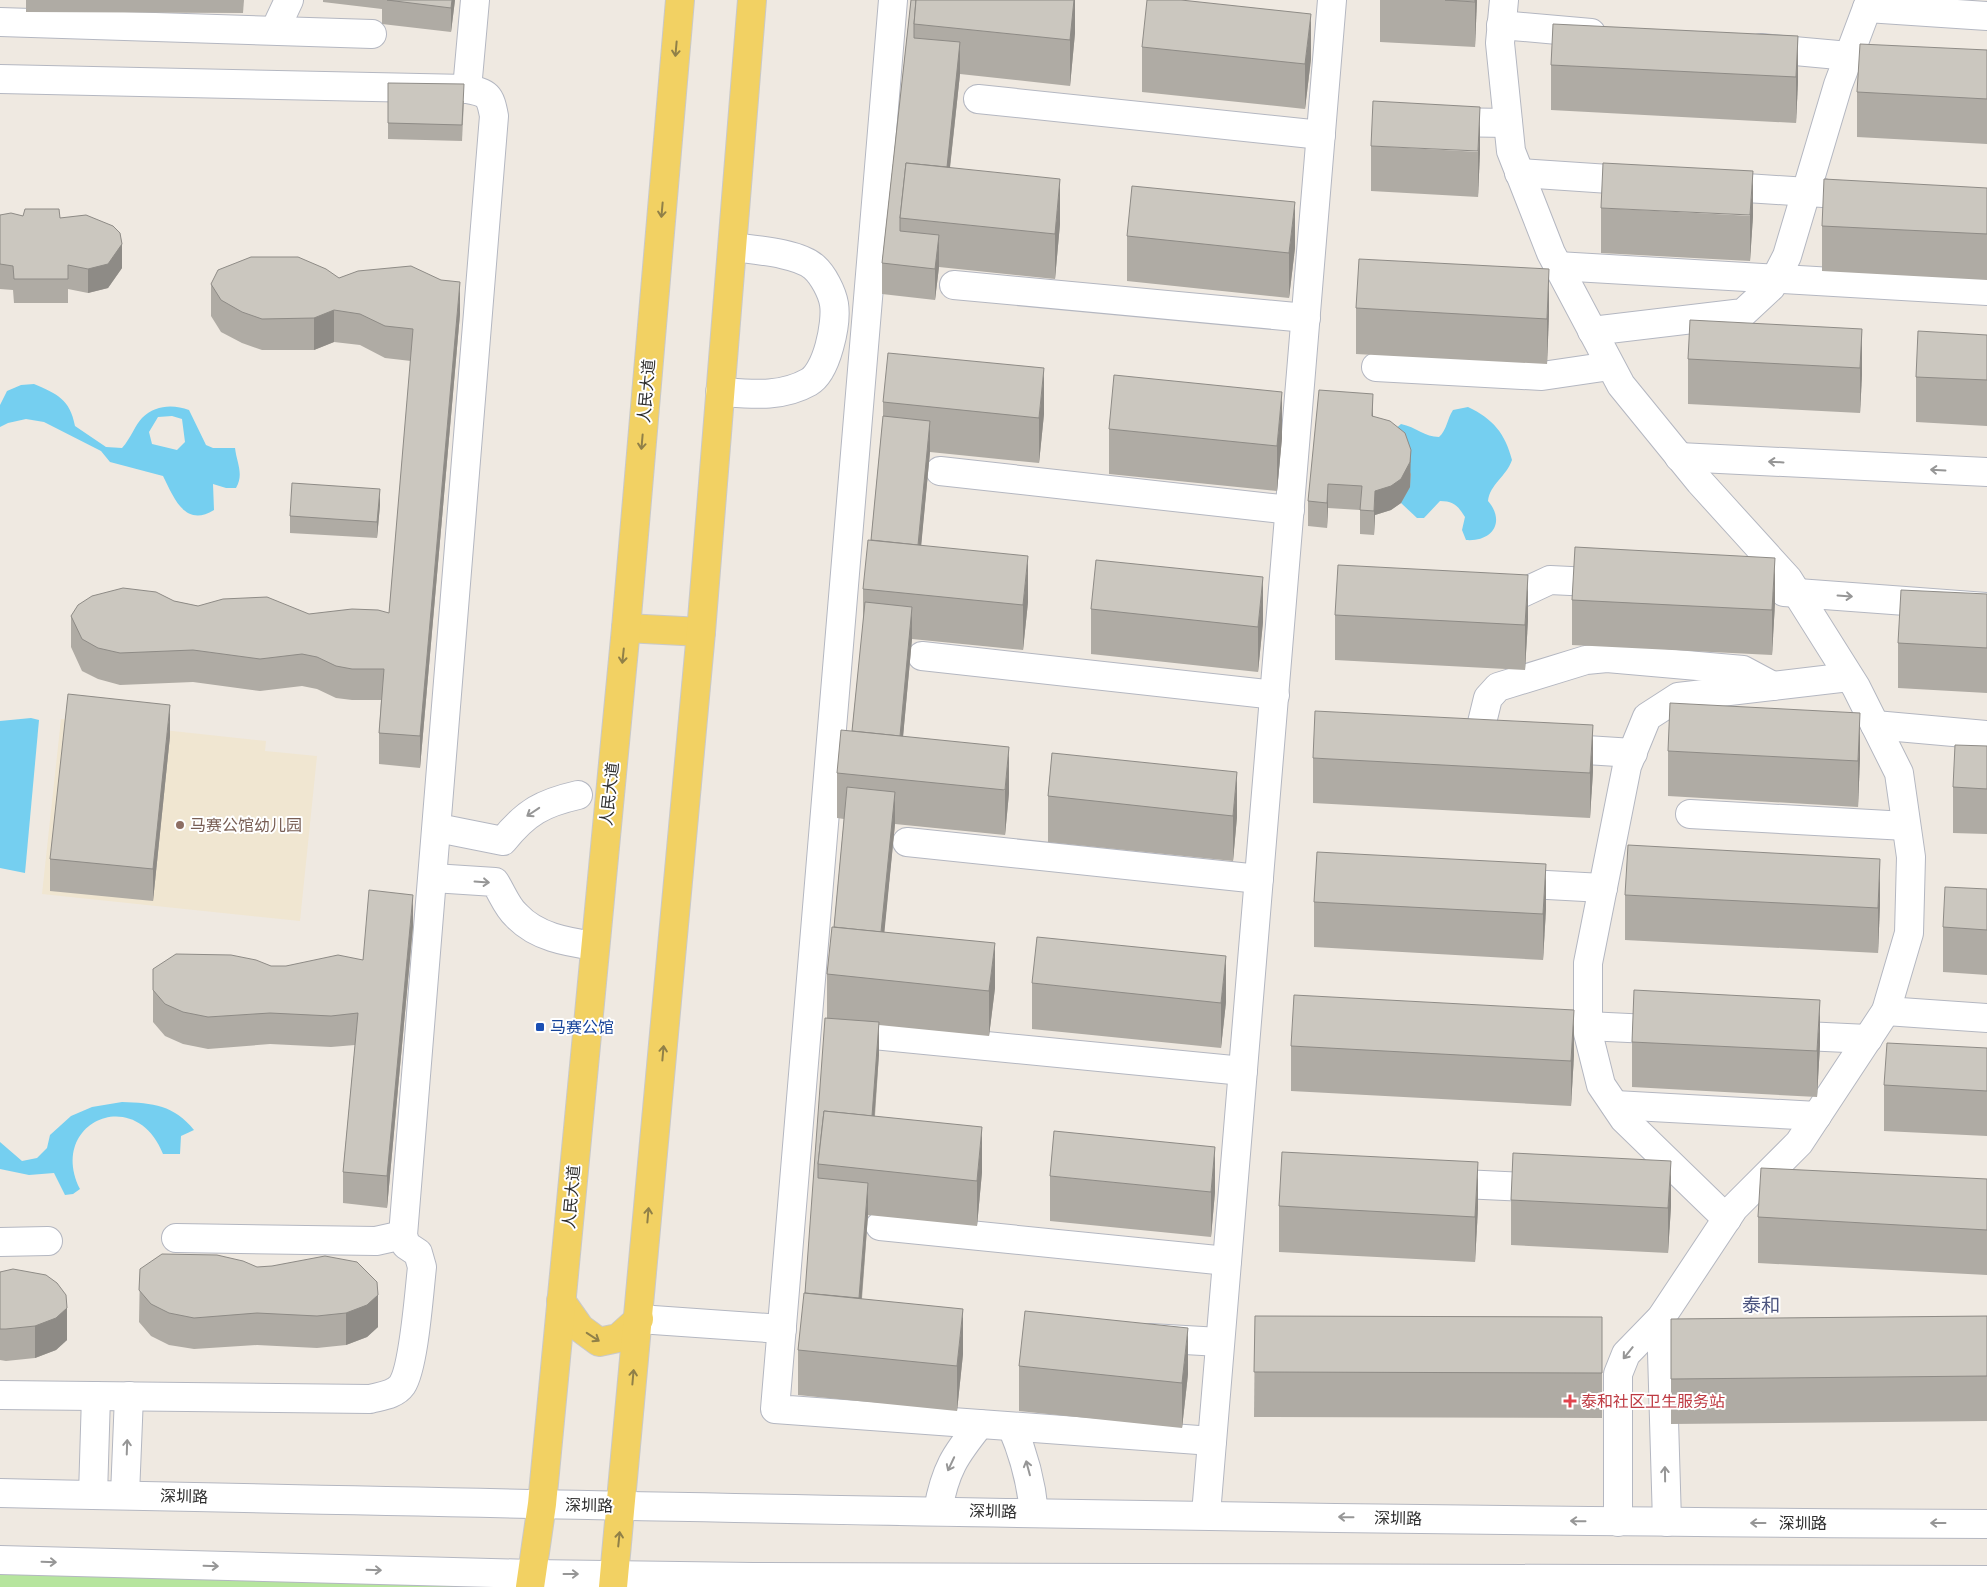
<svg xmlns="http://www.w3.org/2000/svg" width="1987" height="1587" font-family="Rubik,'Noto Sans SC',sans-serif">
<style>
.education{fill:#f0e6d1}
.green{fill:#b6e59e}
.water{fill:#75cff0;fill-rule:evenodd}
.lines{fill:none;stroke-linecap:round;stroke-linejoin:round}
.minor-casing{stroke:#b4b7c1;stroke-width:30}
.major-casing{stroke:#c9c9c9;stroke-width:30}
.minor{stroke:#fff;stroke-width:28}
.major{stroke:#f2d163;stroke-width:28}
.wall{fill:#afaba4}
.shaded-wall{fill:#8e8b86}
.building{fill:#cbc7bf;stroke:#8e8b86}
.oneway{stroke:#908048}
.oneway2{stroke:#969696}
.education-dot{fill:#8d6e63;stroke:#fff;stroke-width:2}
.transit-dot{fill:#1a4fb4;stroke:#fff;stroke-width:2}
.health-dot{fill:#e0444e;stroke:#fff;stroke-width:2}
.labels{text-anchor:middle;stroke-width:4;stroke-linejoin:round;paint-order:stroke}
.street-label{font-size:16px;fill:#2e2e2e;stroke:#fff}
.education-label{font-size:16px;fill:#785e54;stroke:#fff;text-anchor:start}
.transit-label{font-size:16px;fill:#164399;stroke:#fff;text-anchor:start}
.health-label{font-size:16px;fill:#be3a42;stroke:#fff;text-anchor:start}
.quarter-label{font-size:19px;fill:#4d5680;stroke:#fff}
</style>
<rect width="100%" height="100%" fill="#efe9e1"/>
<polygon class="education" points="61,719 266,741 265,751 317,756 300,921 42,894"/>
<polygon class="green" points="0,1568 458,1572 465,1587 0,1587"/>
<g class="water">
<path d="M 34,384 C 57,394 70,399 75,426 L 106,447 L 122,448 C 131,438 135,425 142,418 C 155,405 173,404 189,410 L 206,445 L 213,448 L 235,448 C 237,464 244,474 236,488 L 226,488 L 213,484 L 214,510 C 185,528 174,498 163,476 L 110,462 L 101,451 L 44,422 L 26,419 L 8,423 L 0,427 L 0,405 L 7,391 L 21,385 ZM 172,416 L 182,419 L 185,442 L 177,450 L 152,444 L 149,432 L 158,417 Z"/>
<path d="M 1468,407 C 1493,419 1505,433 1512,460 C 1506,477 1490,484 1488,501 C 1506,522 1492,542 1466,540 L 1462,530 L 1465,517 C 1458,506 1454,501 1440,501 L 1424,518 L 1417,518 L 1401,503 L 1394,430 L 1401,424 C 1416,427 1425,437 1439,437 C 1447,430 1447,419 1453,410 Z"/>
<polygon points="31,718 39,720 25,873 0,868 0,721"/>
<path d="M 122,1102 C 153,1103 174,1105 194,1130 L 181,1136 L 180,1154 L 163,1154 C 135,1083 47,1123 80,1189 L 73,1194 L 65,1195 L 54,1173 L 29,1175 L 0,1169 L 0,1142 L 22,1161 L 37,1158 L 47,1148 L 50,1135 L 71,1116 L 92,1107 Z"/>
</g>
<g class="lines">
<defs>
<g id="minor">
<polyline points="893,0 775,1409 1212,1441"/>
<polyline points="1504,0 1500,43 1511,151 1551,253 1621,385 1700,482 1788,579 1856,687 1899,773 1911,857 1909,933 1886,1011 1799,1143 1734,1208 1661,1318 1626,1354 1618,1374 1618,1522"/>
<polyline points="1867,8 1987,16"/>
<polyline points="0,22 372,34"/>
<polyline points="1501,25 1591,33"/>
<polyline points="275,30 289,0"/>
<polyline points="1761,48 1849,56"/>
<path d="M 0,79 L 467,89 C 488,93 490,95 494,116 L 403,1235 L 406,1245 L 418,1253 L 422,1267 C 419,1293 414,1367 402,1385 C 395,1395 381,1396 370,1399 L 0,1395"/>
<polyline points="467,89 475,0"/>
<polyline points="978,99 1321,135"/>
<polyline points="1444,122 1508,123"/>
<polyline points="1519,173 1639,181"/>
<polyline points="1716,186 1823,193"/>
<polyline points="1557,266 1987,291"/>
<polyline points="954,285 1306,318"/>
<polyline points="1592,331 1743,313 1771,287 1787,256 1838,85 1870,0"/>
<polyline points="1376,367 1542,376 1610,366"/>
<path d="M 720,392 C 750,394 781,398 809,382 C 827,372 837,323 834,304 C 832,292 823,275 814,267 C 798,253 755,250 733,247"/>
<polyline points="1679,457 1987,472"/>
<polyline points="940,471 1290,510"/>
<polyline points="1784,592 1987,607"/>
<polyline points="1492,593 1520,594 1550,580 1611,583"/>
<polyline points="922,656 1275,695"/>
<polyline points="1875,725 1987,735"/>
<polyline points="1477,743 1488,698 1498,687 1586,660 1607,658 1743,670 1773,686"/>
<polyline points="1555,748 1633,753"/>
<polyline points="1690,814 1906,826"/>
<path d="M 438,828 L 503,841 C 526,812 543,803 578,795"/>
<polyline points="907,842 1259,879"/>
<path d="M 433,878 L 495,882 C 502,893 507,907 516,915 C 536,937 567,942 595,946"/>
<polyline points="1510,883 1603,888"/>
<polyline points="1886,1011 1987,1018"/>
<polyline points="1587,1026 1670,1030"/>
<polyline points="843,1032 1243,1071"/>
<polyline points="1783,1035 1868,1039"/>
<polyline points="1615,1105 1817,1116"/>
<polyline points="1441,1183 1548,1188"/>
<polyline points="1727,1219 1624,1119 1601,1085 1588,1033 1588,963 1627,766 1647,717 1678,697 1849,677"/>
<polyline points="880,1226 1227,1261"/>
<polyline points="176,1238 376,1241 403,1235"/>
<polyline points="0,1242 48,1241"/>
<polyline points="1661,1318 1667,1522"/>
<polyline points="639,1319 782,1329"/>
<polyline points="1150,1338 1220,1342"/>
<path d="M 1012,1427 C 1024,1455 1031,1481 1034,1512"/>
<path d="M 0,1493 C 662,1507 1325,1521 1987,1524"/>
<polyline points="93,1495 96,1396"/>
<polyline points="125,1495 129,1396"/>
<path d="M 938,1510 C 945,1470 955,1455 980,1424"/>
<polyline points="1206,1514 1332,0"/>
<polyline points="0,1560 532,1574 753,1577 1987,1580"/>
</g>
<g id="major">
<polyline points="626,628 701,632"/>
<polyline points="561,1301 580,1328 599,1342 618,1338 639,1319"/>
<polyline points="530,1587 542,1504 626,628 680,0"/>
<polyline points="613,1587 701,632 752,0"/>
</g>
</defs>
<use href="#minor" class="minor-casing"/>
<use href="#major" class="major-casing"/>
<use href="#minor" class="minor"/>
<use href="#major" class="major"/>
</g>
<g class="wall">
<polygon points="26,0 244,0 243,13 26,12"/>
<polygon points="323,0 455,0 451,32 382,24 382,9 323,2"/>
<polygon points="911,0 1075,0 1075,33 1070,86 960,74 950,168 1060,224 1055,279 939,267 935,300 882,294 882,263"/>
<polygon points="1380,0 1477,0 1475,47 1380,42"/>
<polygon points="1798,36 1798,82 1796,123 1551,110 1551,65"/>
<polygon points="1142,47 1311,59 1305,109 1142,92"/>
<polygon points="1987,50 1987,144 1857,137 1857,92"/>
<polygon points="388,83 464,101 462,141 388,139"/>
<polygon points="1371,146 1480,152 1478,197 1371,191"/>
<polygon points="1987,188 1987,280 1822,271 1822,226"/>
<polygon points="1601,208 1753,216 1750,261 1601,253"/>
<polygon points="0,215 60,218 122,268 108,288 88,293 68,289 68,303 14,303 13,290 0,289"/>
<polygon points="1127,236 1295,248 1289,298 1127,281"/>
<polygon points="339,278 460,314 420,768 379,764 379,733 381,700 352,700 336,698 317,689 302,686 260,691 193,682 120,685 98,679 82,671 71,647 71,616 174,601 198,606 309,614 389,613 411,361 385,358 360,345 334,342 314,350 262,350 242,343 221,332 211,316 211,284"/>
<polygon points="1356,308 1549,314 1547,364 1356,354"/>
<polygon points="1862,329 1862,375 1860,413 1688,404 1688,359"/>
<polygon points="1987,335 1987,426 1916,422 1916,377"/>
<polygon points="883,402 1044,414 1039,463 930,452 921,545 1028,602 1023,650 912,639 903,736 1009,793 1005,835 895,824 884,932 995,988 989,1036 879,1025 879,1054 875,1116 982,1172 977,1226 868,1215 862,1299 963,1354 957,1411 798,1395 798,1350 805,1293 827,1018 827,974 834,927 844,819 837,818 837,773 852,731 863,625 863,589 871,540 883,417"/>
<polygon points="1373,416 1411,474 1410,487 1401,503 1391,510 1375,515 1374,535 1360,534 1360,510 1328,508 1327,528 1308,526 1308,501"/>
<polygon points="1109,429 1282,438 1277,491 1109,474"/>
<polygon points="380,505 377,538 290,533 290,516"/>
<polygon points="1987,594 1987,693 1898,688 1898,643"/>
<polygon points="1572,600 1775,603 1772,655 1572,645"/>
<polygon points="1091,609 1263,622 1258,672 1091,654"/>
<polygon points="1335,615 1528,620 1525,670 1335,660"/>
<polygon points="170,736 153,901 50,891 50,859"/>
<polygon points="1987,746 1987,834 1953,833 1953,787"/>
<polygon points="1668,751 1860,758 1858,807 1668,796"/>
<polygon points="1052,753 1237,817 1233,861 1048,842 1048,796"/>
<polygon points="1313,758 1593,771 1590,818 1313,803"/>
<polygon points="1987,889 1987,975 1943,972 1943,927"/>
<polygon points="1625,895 1880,904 1878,953 1625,940"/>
<polygon points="1314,902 1546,909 1543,960 1314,947"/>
<polygon points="413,926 387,1208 343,1203 343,1172 355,1045 331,1047 270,1044 208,1049 183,1044 165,1036 153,1022 153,969 286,966 363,960"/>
<polygon points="1032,983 1226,1002 1221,1048 1032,1029"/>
<polygon points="1632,1042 1820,1045 1817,1097 1632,1087"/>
<polygon points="1291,1046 1574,1055 1571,1106 1291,1091"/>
<polygon points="1987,1048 1987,1136 1884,1131 1884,1085"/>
<polygon points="1050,1176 1215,1192 1211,1237 1050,1221"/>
<polygon points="1987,1179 1987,1275 1758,1263 1758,1217"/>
<polygon points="1511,1200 1671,1206 1668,1253 1511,1245"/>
<polygon points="1279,1206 1478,1208 1475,1262 1279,1252"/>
<polygon points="217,1255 378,1327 367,1337 346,1345 317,1348 257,1345 194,1349 169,1345 151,1336 139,1322 140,1269"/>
<polygon points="0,1272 67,1340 56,1350 35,1358 6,1361 0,1360"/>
<polygon points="1255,1316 1602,1317 1602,1418 1254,1417"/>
<polygon points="1987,1316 1987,1421 1671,1424 1671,1319"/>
<polygon points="1019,1366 1188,1374 1182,1428 1019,1411"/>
</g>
<g class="shaded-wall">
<polygon points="452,0 455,0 451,32 451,8"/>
<polygon points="1074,0 1075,0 1075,33 1070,86 1070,40"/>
<polygon points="1475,0 1477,0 1475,47"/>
<polygon points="1311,14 1311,59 1305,109 1305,64"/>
<polygon points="1798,36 1798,82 1796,123 1796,77"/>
<polygon points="960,42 960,74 945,212 945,181"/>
<polygon points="1480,107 1480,152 1478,197 1478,151"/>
<polygon points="1753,171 1753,216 1750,261 1750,215"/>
<polygon points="1060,179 1060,224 1055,279 1055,234"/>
<polygon points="1295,202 1295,248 1289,298 1289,253"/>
<polygon points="939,235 939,267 935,300 935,269"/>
<polygon points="122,244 122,268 108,288 88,293 88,269"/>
<polygon points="1549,269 1549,314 1547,364 1547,319"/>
<polygon points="460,282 460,314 420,768 420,736"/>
<polygon points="334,310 334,342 314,350 314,318"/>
<polygon points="1862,329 1862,375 1860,413 1860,368"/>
<polygon points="1044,368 1044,414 1039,463 1039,418"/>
<polygon points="1282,392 1282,438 1277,491 1277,446"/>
<polygon points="1373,394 1373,418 1372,416"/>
<polygon points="930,421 930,452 917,590 917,559"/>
<polygon points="1411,450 1410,487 1401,503 1391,510 1375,515 1374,535 1374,511 1375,491"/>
<polygon points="1328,484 1328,508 1327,528 1327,503"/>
<polygon points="380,489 380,505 377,538 377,522"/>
<polygon points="1028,556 1028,602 1023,650 1023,605"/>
<polygon points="1775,558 1775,603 1772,655 1772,610"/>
<polygon points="1528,575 1528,620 1525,670 1525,625"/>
<polygon points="1263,577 1263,622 1258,672 1258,627"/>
<polygon points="912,607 912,639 899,781 899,750"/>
<polygon points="170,705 170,736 153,901 153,869"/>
<polygon points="1860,713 1860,758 1858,807 1858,761"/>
<polygon points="1593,725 1593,771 1590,818 1590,773"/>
<polygon points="1009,747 1009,793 1005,835 1005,790"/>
<polygon points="1237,772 1237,817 1233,861 1233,816"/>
<polygon points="895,792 895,824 880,977 880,945"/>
<polygon points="1880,859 1880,904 1878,953 1878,908"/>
<polygon points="1546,864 1546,909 1543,960 1543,914"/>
<polygon points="413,895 413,926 387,1208 387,1176"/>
<polygon points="995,943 995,988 989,1036 989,991"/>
<polygon points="1226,956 1226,1002 1221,1048 1221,1003"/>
<polygon points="1820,1000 1820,1045 1817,1097 1817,1051"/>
<polygon points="1574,1010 1574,1055 1571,1106 1571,1061"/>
<polygon points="879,1022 879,1054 871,1161 871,1130"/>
<polygon points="982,1127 982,1172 977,1226 977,1181"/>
<polygon points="1215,1147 1215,1192 1211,1237 1211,1192"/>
<polygon points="1671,1161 1671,1206 1668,1253 1668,1208"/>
<polygon points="1478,1162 1478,1208 1475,1262 1475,1217"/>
<polygon points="868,1183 868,1215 858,1343 858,1312"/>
<polygon points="378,1295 378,1327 367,1337 346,1345 346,1313"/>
<polygon points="67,1308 67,1340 56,1350 35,1358 35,1326"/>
<polygon points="963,1309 963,1354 957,1411 957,1366"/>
<polygon points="1188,1328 1188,1374 1182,1428 1182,1383"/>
</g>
<g class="building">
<polygon points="387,0 452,0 451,8"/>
<polygon points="911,0 916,0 914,24 914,38 960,42 947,167 906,163 900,218 900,231 939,235 935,269 882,263"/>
<polygon points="916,0 1074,0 1070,40 914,24"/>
<polygon points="1147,0 1181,0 1311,14 1305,64 1142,47"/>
<polygon points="1445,0 1475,0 1475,2"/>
<polygon points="1553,24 1798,36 1796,77 1551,65"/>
<polygon points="1860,44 1987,50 1987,99 1857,92"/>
<polygon points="388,83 464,84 462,125 388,123"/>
<polygon points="1373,101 1480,107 1478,151 1371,146"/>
<polygon points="906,163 1060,179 1055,234 900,218"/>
<polygon points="1603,163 1753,171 1750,215 1601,208"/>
<polygon points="1824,179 1987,188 1987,234 1822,226"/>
<polygon points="1132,186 1295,202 1289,253 1127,236"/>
<polygon points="25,209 59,209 60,218 86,215 113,226 120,233 122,244 108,264 88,269 68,265 68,279 14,279 13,266 0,264 0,215 11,213 23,216"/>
<polygon points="251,257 298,257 326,269 339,278 358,271 411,266 441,280 460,282 420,736 379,733 384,669 352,669 336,666 317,657 302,654 260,659 193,650 120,653 98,648 82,639 71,616 78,605 92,596 123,588 156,592 174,601 198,606 223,599 267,597 309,614 352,609 378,610 389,613 413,329 385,326 360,314 334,310 314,318 262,319 242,312 221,300 211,284 218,270"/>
<polygon points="1359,259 1549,269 1547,319 1356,308"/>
<polygon points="1690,320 1862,329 1860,368 1688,359"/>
<polygon points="1918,331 1987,335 1987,380 1916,377"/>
<polygon points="888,353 1044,368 1039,418 883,402"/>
<polygon points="1114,375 1282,392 1277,446 1109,429"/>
<polygon points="1319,390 1373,394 1372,416 1390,421 1405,433 1411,450 1410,462 1401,479 1391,486 1375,491 1374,511 1360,510 1362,486 1328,484 1327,503 1308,501"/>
<polygon points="883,416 930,421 918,545 871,540"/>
<polygon points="292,483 380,489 377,522 290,516"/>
<polygon points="868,540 1028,556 1023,605 863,589"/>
<polygon points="1575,547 1775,558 1772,610 1572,600"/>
<polygon points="1096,560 1263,577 1258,627 1091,609"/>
<polygon points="1338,565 1528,575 1525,625 1335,615"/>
<polygon points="1901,590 1987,594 1987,648 1898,643"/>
<polygon points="865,602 912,607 900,736 852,731"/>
<polygon points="68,694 170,705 153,869 50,859"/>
<polygon points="1670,703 1860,713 1858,761 1668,751"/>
<polygon points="1315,711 1593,725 1590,773 1313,758"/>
<polygon points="841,730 1009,747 1005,790 837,773"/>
<polygon points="1955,745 1987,746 1987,789 1953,787"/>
<polygon points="1052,753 1237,772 1233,816 1048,796"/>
<polygon points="847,787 895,792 881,932 834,927"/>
<polygon points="1628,845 1880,859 1878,908 1625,895"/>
<polygon points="1317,852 1546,864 1543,914 1314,902"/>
<polygon points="1945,887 1987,889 1987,930 1943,927"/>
<polygon points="369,890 413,895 387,1176 343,1172 358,1013 331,1016 270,1013 208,1017 183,1012 165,1004 153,990 153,969 176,954 231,955 256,960 271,966 286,966 338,955 363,960"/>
<polygon points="832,927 995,943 989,991 827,974"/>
<polygon points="1037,937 1226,956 1221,1003 1032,983"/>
<polygon points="1634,990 1820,1000 1817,1051 1632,1042"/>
<polygon points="1294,995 1574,1010 1571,1061 1291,1046"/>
<polygon points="825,1018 879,1022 872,1116 824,1111 818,1164 818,1178 868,1183 859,1298 805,1293"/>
<polygon points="1887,1043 1987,1048 1987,1091 1884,1085"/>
<polygon points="824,1111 982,1127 977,1181 818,1164"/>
<polygon points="1054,1131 1215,1147 1211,1192 1050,1176"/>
<polygon points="1282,1152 1478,1162 1475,1217 1279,1206"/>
<polygon points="1513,1153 1671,1161 1668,1208 1511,1200"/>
<polygon points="1761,1168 1987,1179 1987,1230 1758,1217"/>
<polygon points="162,1254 217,1255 243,1261 257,1267 272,1266 325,1256 357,1262 377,1282 378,1295 367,1305 346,1313 317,1316 257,1313 194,1318 169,1313 151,1304 139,1290 140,1269"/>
<polygon points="13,1269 46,1275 57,1283 66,1295 67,1308 56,1318 35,1326 6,1329 0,1329 0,1272"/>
<polygon points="804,1293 963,1309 957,1366 798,1350"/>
<polygon points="1025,1311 1188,1328 1182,1383 1019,1366"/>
<polygon points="1255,1316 1602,1317 1602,1373 1254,1372"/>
<polygon points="1987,1316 1987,1376 1671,1379 1671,1319"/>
</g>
<defs><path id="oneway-shaft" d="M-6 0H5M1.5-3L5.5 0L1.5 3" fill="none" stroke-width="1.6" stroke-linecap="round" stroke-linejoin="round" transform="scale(1.25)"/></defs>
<g class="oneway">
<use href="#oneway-shaft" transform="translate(676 49) rotate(95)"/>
<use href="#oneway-shaft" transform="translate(662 210) rotate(95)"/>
<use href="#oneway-shaft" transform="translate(642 442) rotate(95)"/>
<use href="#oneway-shaft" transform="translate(623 656) rotate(96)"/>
<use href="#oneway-shaft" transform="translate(663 1053) rotate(-85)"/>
<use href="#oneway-shaft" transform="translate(648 1215) rotate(-85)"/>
<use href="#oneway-shaft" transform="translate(593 1337) rotate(33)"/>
<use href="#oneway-shaft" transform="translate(633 1377) rotate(-85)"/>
<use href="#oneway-shaft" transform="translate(619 1539) rotate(-84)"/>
</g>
<g class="oneway2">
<use href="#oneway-shaft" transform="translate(1776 462) rotate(-177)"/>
<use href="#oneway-shaft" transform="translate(1938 470) rotate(-177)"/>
<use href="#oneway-shaft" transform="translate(1845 596) rotate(4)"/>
<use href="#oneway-shaft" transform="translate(533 812) rotate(146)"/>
<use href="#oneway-shaft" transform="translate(482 882) rotate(4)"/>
<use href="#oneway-shaft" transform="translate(1628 1353) rotate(129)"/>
<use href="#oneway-shaft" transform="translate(127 1447) rotate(-88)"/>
<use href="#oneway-shaft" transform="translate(951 1464) rotate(115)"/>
<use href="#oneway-shaft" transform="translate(1028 1468) rotate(-105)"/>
<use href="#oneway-shaft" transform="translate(1665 1474) rotate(-91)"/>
<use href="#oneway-shaft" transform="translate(1346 1517) rotate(-179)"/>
<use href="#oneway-shaft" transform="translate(1578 1521) rotate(-179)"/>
<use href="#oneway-shaft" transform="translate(1758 1523) rotate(-180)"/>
<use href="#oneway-shaft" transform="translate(1938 1523) rotate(-180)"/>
<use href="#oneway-shaft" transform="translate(49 1562) rotate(2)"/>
<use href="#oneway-shaft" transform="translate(211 1566) rotate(2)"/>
<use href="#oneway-shaft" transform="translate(374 1570) rotate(2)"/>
<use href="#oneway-shaft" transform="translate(571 1574)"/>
</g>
<circle class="education-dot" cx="180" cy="825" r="5"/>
<rect class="transit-dot" x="535" y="1022" width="10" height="10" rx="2.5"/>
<path class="health-dot" d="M1567.5 1393.5h5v5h5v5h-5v5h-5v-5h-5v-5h5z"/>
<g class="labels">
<g class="street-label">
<text transform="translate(646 391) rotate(-85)" y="6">人民大道</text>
<text transform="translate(609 794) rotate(-84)" y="6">人民大道</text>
<text transform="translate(571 1197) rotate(-85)" y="6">人民大道</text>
<text transform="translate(184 1496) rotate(1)" y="6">深圳路</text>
<text transform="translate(589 1505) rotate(1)" y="6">深圳路</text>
<text transform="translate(993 1511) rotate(1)" y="6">深圳路</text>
<text transform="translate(1398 1518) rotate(1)" y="6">深圳路</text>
<text x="1803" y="1529">深圳路</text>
</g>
<g class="education-label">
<text x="190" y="831">马赛公馆幼儿园</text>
</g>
<g class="transit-label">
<text x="550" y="1033">马赛公馆</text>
</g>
<g class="health-label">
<text x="1581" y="1407">泰和社区卫生服务站</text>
</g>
<g class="quarter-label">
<text x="1761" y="1312">泰和</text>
</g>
</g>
</svg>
